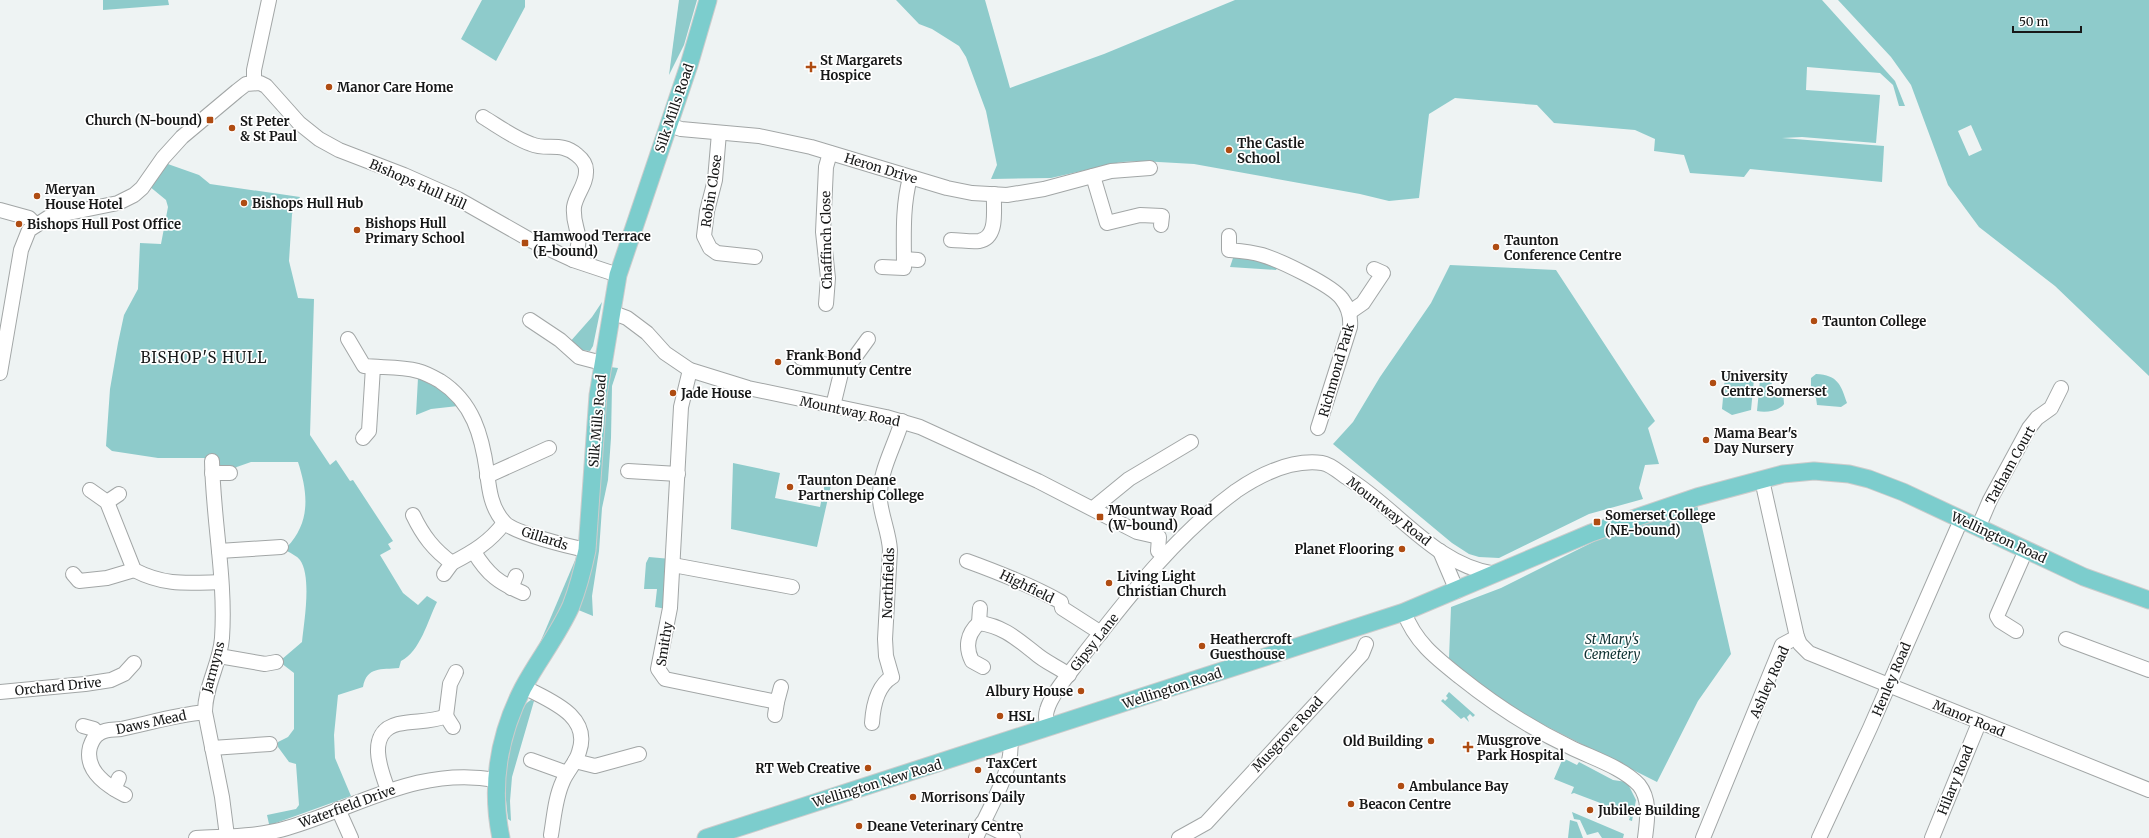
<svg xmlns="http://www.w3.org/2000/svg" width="2149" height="838" font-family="Merriweather,serif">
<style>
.green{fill:#8ecbcb;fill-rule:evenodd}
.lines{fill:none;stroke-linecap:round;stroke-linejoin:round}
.minor-casing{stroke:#a2a6a6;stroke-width:16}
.major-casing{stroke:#ccc;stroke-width:19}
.minor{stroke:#fff;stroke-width:14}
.major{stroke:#7ccdcd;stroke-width:17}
.poi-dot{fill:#af4c12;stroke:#fff;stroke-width:1.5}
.labels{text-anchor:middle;stroke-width:3.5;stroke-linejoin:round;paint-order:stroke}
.poi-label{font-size:13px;font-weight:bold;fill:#171818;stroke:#fff;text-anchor:start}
.street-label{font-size:13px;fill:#171818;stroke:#fff}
.park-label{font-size:13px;font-style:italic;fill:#0f3132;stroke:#fff}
.quarter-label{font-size:15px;letter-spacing:1px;fill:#171818;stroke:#fff}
</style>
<rect width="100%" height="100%" fill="#eef3f3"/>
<g class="green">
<polygon points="103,0 168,0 169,5 103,10"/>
<polygon points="482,0 525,0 525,7 496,61 461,39"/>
<polygon points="679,0 697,0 684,45 669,75"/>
<polygon points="896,0 985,0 1010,88 1104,54 1235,0 1822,0 1895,81 1905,106 1899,106 1893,85 1880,73 1807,67 1806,90 1880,95 1876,143 1802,137 1782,138 1884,146 1882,182 1750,169 1744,177 1690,173 1684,155 1654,151 1655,139 1635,130 1554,123 1537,105 1455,98 1429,114 1419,198 1389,201 1360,194 1194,164 1141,161 1121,162 1051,178 991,179 997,165 986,111 966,57 959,46 932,29 919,24"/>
<path d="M 1838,0 L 2149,0 L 2149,376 L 2055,286 L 1979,227 L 1948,185 L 1911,85 L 1891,57 ZM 1971,125 L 1982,150 L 1969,156 L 1958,131 Z"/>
<path d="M 165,163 L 199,175 L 210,184 L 300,197 L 292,214 L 289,261 L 298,298 L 314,299 L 310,435 L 330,465 L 336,460 L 350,481 L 353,480 L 393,541 L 388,544 L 391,549 L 380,555 L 403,593 L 418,605 L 427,596 L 437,602 C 428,620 420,652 401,661 L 399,668 C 381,670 367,666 363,687 L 338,695 L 334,735 L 335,758 L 351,796 L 273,824 L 269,824 L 267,815 L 296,809 L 299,805 L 296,764 L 289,762 L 278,747 L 278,742 L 288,737 L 294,729 L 294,673 L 281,663 L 281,660 L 302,642 C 304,622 312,577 300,560 C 297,556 292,554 287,551 L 287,547 C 311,522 308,493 298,462 L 251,462 L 231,469 L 219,466 L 216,458 L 158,458 L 112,451 L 106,446 L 110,389 L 118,343 L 124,315 L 138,289 L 140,243 L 161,244 L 168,207 L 166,200 L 149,186 Z"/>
<polygon points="1238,256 1243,256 1278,267 1276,270 1230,267 1233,258"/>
<polygon points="1450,265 1556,270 1655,421 1648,428 1659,464 1645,465 1639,488 1643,499 1589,514 1499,558 1479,557 1469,554 1452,543 1333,444 1353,422 1380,377 1431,303"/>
<polygon points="602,302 593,346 590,351 582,350 569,343 592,317"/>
<polygon points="610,367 618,368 612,386 611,438 608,480 602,508 599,551 592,596 593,616 576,609"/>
<path d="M 1816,374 C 1838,375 1841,385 1847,403 L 1841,407 L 1817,405 L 1816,398 L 1811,393 L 1811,378 Z"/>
<polygon points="1725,376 1754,379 1751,410 1732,415 1722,409"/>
<polygon points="418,378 443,391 458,406 431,409 416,415"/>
<path d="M 1760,380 L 1772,382 L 1771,387 L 1777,387 L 1783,391 L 1784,404 C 1779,411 1766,413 1757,411 Z"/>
<polygon points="733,463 780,473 775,498 820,507 825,483 831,485 817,547 731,529"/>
<polygon points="1697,505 1731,654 1698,701 1657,782 1522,714 1471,678 1449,658 1451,607 1501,588 1595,541 1678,510"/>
<polygon points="649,557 671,559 667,609 655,607 657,589 644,589 646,563"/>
<polygon points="576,558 577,560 567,602 531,664"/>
<polygon points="1449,692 1475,715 1473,717 1470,714 1467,717 1469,722 1464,717 1461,719 1441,701 1443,699 1445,701 1448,698 1446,696"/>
<path d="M 531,700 L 534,701 L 512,777 L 510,801 L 511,821 L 508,819 C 503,779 504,759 518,720 C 521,712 523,704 531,700 Z"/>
<polygon points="1563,758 1577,765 1579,762 1613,780 1627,782 1636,800 1632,821 1629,820 1630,817 1602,807 1603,804 1574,793 1571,794 1574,787 1554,779"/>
<polygon points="1572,812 1624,834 1623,838 1602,838 1598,832 1587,835 1580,820 1574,819"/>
<polygon points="1570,820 1577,822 1583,838 1568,838"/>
</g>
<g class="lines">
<defs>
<g id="minor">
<polyline points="254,82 254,70 269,0"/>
<path d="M 483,117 C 498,126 514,138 531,144 C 547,151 561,141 577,155 C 582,159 586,164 586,170 C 587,184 576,194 574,207 C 572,231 586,233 573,260"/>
<polyline points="669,125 681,129 759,136 811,147 947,188 972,193 1007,195 1044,189 1111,171 1150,168"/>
<polyline points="719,133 715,180 707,211 704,236 710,248 717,253 755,257"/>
<polyline points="1093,176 1107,223 1140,215 1162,216 1161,225"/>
<polyline points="0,210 29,218 36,225"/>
<path d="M 1229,236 L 1229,250 C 1240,251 1252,252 1262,255 C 1279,260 1332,285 1342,299 C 1349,308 1351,316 1350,327 L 1318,428"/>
<path d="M 951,240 C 960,240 971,242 979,241 C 999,238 993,208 994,194"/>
<polyline points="904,259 918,260"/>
<path d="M 882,267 L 904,268 C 904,238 902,207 910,178"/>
<polyline points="826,304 828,278 823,232 826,167 830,153"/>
<polyline points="611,312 627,318 647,333 665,353 690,370 748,388 886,417 920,427 1038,481 1137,532 1159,537 1158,551"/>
<polyline points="1350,312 1363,303 1383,273 1374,269"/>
<polyline points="530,320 560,340 579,357 602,363"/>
<path d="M 348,339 L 364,366 C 382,368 400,366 418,371 C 426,373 433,377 440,381 C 473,402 482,436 487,472 C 489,489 491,508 504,522 C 513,533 571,547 587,550"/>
<polyline points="801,358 842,369"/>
<polyline points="690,370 681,407 670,608 658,669 665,679 777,702 781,687"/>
<polyline points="0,373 21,250 29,230 49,217 118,203 134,195 142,188 163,158 182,137 237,91 246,84 260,83 266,86 299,123 319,139 339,150 404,175 458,199 532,241 573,260 618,275"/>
<polyline points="833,406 842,369 852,361 868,339"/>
<polyline points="363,438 369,431 373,367"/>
<path d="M 212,461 C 213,520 226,579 222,638 C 220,664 205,686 205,712 L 222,797 L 227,836"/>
<polyline points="628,471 678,474"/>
<polyline points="212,473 230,473"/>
<polyline points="487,476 549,448"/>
<path d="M 90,490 L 107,502 L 134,570 C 165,586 187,583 221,582"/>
<polyline points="107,502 119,494"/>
<polyline points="1094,509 1096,506 1129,479 1191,442"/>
<path d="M 413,515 C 423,536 434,550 452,563 C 473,552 490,542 504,523"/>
<polyline points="1978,528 1990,500 2029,428 2037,418 2051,408 2061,388"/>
<polyline points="219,551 281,547"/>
<polyline points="1440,551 1457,591"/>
<path d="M 474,552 C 488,575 499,583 523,593"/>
<path d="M 967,561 C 1000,573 1031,585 1061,602 L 1062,608 L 1101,633"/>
<polyline points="673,565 792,587"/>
<polyline points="73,574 79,581 107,578 134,570"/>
<polyline points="444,574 452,563"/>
<polyline points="511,588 516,576"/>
<path d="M 1404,612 C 1415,642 1436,658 1460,677 C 1495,705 1530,728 1570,747 C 1592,758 1622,767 1639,785 C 1651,800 1647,821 1645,838"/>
<polyline points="979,623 980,608"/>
<polyline points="2016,631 2000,621 1997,616 2026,550"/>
<polyline points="1797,637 1800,644 1809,653 2149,790"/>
<polyline points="2066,639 2149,670"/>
<polyline points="219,656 265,664 276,662"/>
<path d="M 983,667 L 972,661 C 965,647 967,634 979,623 C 1003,626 1017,639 1035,653 C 1045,662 1058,667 1069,675"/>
<path d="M 524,687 C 548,700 592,715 579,752 C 576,763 567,771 563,781 C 555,798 554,818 551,835"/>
<polyline points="0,692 85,684 111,680 124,674 134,663"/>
<polyline points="775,715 777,702"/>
<polyline points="446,716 450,684 456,672"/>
<path d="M 872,723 C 873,707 877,686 892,677 L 886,656 L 885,639 L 890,550 C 889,533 882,518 880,501 C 878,473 894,448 902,421"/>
<polyline points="83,726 94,729 98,734"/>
<path d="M 1048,728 C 1046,722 1045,716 1047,710 C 1052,692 1073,670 1084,654 C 1129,596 1176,535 1236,491 C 1261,474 1291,459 1322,463 C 1330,464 1339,472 1346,477 C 1396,507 1434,565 1495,574"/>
<polyline points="212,748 270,744"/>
<polyline points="531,760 567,773"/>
<polyline points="575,761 595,766 639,754"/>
<polyline points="114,789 119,778"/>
<path d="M 388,790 C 380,769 366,732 398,724 C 414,720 430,723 446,716 L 453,727"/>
<path d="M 125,795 C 107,786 84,771 90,747 C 92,741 94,736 100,733 C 106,729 114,730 121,729 C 149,723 176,715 205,712"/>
<polyline points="338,809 351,838"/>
<polyline points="982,823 1013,838"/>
<path d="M 196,838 C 226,836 258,837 287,828 C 359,807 417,766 496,780"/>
<path d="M 976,838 C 987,812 1015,767 1010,741"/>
<polyline points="1179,838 1206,823 1362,654 1366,644"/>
<polyline points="1703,838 1782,645 1797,637 1762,480"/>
<polyline points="1819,838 1870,728 1961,520"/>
<polyline points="1932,838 1979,723"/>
</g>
<g id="major">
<path d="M 501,838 C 490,785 499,735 523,688 C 538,660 558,635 571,606 C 578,588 583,569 587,550 L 598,395 L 618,275 L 689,65 L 708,0"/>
<polyline points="706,838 1404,612 1591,533 1697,497 1783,474 1814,471 1849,474 1869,479 1903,492 2084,577 2149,600"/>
</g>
</defs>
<use href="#minor" class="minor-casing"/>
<use href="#major" class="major-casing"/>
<use href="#minor" class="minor"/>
<use href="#major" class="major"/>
</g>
<g class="poi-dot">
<path d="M809 61h4v4h4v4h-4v4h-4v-4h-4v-4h4z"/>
<circle cx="329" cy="87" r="4"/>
<rect x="206" y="116" width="8" height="8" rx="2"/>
<circle cx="232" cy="128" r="4"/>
<circle cx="1229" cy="150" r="4"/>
<circle cx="37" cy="196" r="4"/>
<circle cx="244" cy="203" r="4"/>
<circle cx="19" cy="224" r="4"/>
<circle cx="357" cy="230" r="4"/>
<rect x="521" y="239" width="8" height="8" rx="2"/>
<circle cx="1496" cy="247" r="4"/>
<circle cx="1814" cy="321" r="4"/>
<circle cx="778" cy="362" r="4"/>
<circle cx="1713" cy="383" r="4"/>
<circle cx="673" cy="393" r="4"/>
<circle cx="1706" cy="440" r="4"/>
<circle cx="790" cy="487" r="4"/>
<rect x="1096" y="513" width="8" height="8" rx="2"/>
<rect x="1593" y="518" width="8" height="8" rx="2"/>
<circle cx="1402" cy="549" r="4"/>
<circle cx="1109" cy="583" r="4"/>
<circle cx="1202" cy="646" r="4"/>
<circle cx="1081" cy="691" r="4"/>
<circle cx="1000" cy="716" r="4"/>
<circle cx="1431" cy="741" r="4"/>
<path d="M1466 741h4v4h4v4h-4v4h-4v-4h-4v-4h4z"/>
<circle cx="868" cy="768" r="4"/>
<circle cx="978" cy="770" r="4"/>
<circle cx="1401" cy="786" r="4"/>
<circle cx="913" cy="797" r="4"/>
<circle cx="1351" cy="804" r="4"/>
<circle cx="1590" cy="810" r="4"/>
<circle cx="859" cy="826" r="4"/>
</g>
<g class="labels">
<g class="poi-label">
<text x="820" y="65">St Margarets<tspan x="820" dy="15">Hospice</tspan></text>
<text x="337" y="92">Manor Care Home</text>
<text x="202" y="125" text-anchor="end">Church (N-bound)</text>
<text x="240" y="126">St Peter<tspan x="240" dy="15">&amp; St Paul</tspan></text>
<text x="1237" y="148">The Castle<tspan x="1237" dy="15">School</tspan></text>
<text x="45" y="194">Meryan<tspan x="45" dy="15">House Hotel</tspan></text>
<text x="252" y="208">Bishops Hull Hub</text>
<text x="365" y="228">Bishops Hull<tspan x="365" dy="15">Primary School</tspan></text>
<text x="27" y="229">Bishops Hull Post Office</text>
<text x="533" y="241">Hamwood Terrace<tspan x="533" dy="15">(E-bound)</tspan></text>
<text x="1504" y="245">Taunton<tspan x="1504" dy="15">Conference Centre</tspan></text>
<text x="1822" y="326">Taunton College</text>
<text x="786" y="360">Frank Bond<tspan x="786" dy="15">Communuty Centre</tspan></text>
<text x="1721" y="381">University<tspan x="1721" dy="15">Centre Somerset</tspan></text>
<text x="681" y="398">Jade House</text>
<text x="1714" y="438">Mama Bear's<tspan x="1714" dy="15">Day Nursery</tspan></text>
<text x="798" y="485">Taunton Deane<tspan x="798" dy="15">Partnership College</tspan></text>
<text x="1108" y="515">Mountway Road<tspan x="1108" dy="15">(W-bound)</tspan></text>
<text x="1605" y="520">Somerset College<tspan x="1605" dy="15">(NE-bound)</tspan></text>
<text x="1394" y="554" text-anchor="end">Planet Flooring</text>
<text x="1117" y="581">Living Light<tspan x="1117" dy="15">Christian Church</tspan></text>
<text x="1210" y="644">Heathercroft<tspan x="1210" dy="15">Guesthouse</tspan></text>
<text x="1073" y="696" text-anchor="end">Albury House</text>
<text x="1008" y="721">HSL</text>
<text x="1477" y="745">Musgrove<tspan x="1477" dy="15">Park Hospital</tspan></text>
<text x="1423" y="746" text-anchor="end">Old Building</text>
<text x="986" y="768">TaxCert<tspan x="986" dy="15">Accountants</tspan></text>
<text x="860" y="773" text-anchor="end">RT Web Creative</text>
<text x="1409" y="791">Ambulance Bay</text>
<text x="921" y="802">Morrisons Daily</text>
<text x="1359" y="809">Beacon Centre</text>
<text x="1598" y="815">Jubilee Building</text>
<text x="867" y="831">Deane Veterinary Centre</text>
</g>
<g class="street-label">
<text transform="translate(674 108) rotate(-71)" y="5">Silk Mills Road</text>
<text transform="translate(881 168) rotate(17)" y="5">Heron Drive</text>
<text transform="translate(418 184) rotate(24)" y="5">Bishops Hull Hill</text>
<text transform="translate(711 191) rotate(-81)" y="5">Robin Close</text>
<text transform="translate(826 240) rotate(-91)" y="5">Chaffinch Close</text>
<text transform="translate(1336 370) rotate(-74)" y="5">Richmond Park</text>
<text transform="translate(850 411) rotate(12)" y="5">Mountway Road</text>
<text transform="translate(597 421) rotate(-85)" y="5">Silk Mills Road</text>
<text transform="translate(2010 465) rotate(-61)" y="5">Tatham Court</text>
<text transform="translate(1389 511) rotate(38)" y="5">Mountway Road</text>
<text transform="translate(1999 537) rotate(25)" y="5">Wellington Road</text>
<text transform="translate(545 538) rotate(18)" y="5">Gillards</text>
<text transform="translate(888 583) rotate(-88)" y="5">Northfields</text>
<text transform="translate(1027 586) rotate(26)" y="5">Highfield</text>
<text transform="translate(1094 642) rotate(-52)" y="5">Gipsy Lane</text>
<text transform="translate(664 644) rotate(-81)" y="5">Smithy</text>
<text transform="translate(213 667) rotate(-75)" y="5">Jarmyns</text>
<text transform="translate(1891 679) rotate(-67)" y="5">Henley Road</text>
<text transform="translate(1769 682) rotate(-66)" y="5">Ashley Road</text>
<text transform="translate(58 686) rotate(-6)" y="5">Orchard Drive</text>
<text transform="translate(1172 688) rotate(-18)" y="5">Wellington Road</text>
<text transform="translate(1969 718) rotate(22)" y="5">Manor Road</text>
<text transform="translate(151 722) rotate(-12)" y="5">Daws Mead</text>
<text transform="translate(1287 734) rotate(-47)" y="5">Musgrove Road</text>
<text transform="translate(1955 780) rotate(-68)" y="5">Hilary Road</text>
<text transform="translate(877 783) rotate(-17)" y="5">Wellington New Road</text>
<text transform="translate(347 806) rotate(-20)" y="5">Waterfield Drive</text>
</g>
<g class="park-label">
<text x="1612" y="644">St Mary's<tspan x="1612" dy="15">Cemetery</tspan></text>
</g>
<g class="quarter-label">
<text x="204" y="363">BISHOP'S HULL</text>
</g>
</g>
<path d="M2013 26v6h68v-6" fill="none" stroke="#171818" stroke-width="2"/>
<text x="2019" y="26" font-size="12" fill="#171818" stroke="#ffffff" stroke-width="3" paint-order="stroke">50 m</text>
</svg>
